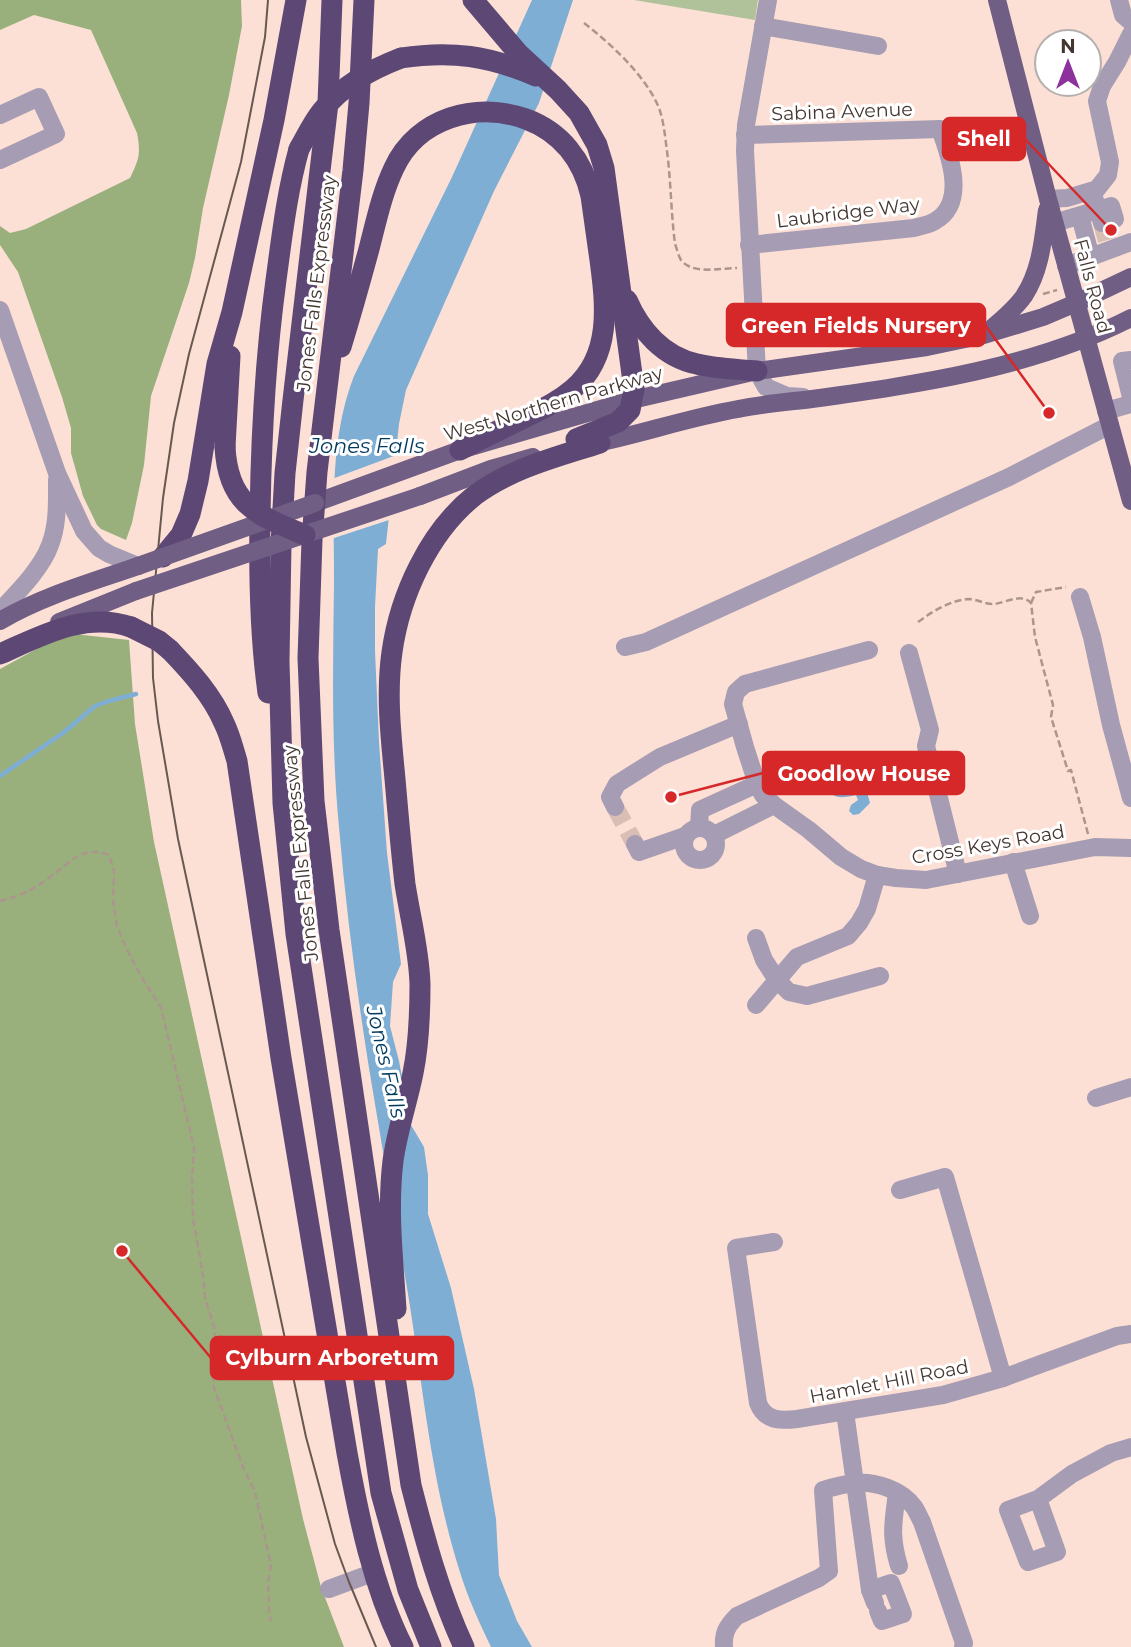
<svg xmlns="http://www.w3.org/2000/svg" width="1131" height="1647" font-family="Montserrat,sans-serif">
<style>
.green{fill:#afc299}
.forest{fill:#99b07d}
.water{fill:#7faed5}
.pier{fill:#fde0d5}
.lines{fill:none;stroke-linecap:round;stroke-linejoin:round}
.stream{stroke:#7faed5;stroke-width:4.5}
.minor-tunnel{stroke:#d8beb4;stroke-width:18;stroke-dasharray:18 9;stroke-linecap:butt}
.path{stroke:#ab958d;stroke-width:2.5;stroke-dasharray:7 3.5;stroke-linecap:butt}
.minor{stroke:#a69cb3;stroke-width:18}
.major{stroke:#705e85;stroke-width:18}
.highway{stroke:#5d4875;stroke-width:21}
.tram{stroke:#695852;stroke-width:2}
.major-bridge{stroke:#705e85;stroke-width:18}
.highway-bridge{stroke:#5d4875;stroke-width:21}
.labels{text-anchor:middle;stroke-width:6;stroke-linejoin:round;paint-order:stroke}
.street-label{font-size:19px;fill:#443631;stroke:#fff}
.water-label{font-size:21px;font-style:italic;fill:#003b5f;stroke:#fff}
.leader{fill:none;stroke:#d62828;stroke-width:2.5}
.callout-dot{fill:#d62828;stroke:#fff;stroke-width:2.5}
.callout{fill:#d62828;stroke:#d62828;stroke-width:2.5}
.callout-label{font-size:21px;text-anchor:middle;font-weight:bold;fill:#fff}
</style>
<rect width="100%" height="100%" fill="#fde0d5"/>
<polygon class="green" points="634,0 758,0 755,20"/>
<g class="forest">
<path d="M 0,0 L 241,0 L 242,26 L 229,95 L 203,208 L 195,258 L 189,283 L 151,396 L 144,465 L 132,523 L 126,540 L 101,529 L 97,525 L 83,496 L 71,453 L 71,428 L 62,397 L 18,272 L 0,245 L 0,226 L 10,233 L 26,229 L 130,178 C 139,159 141,154 137,133 L 91,30 L 34,15 L 0,30 Z"/>
<polygon points="74,634 129,640 135,724 154,842 303,1519 321,1587 344,1647 0,1647 0,669 51,641"/>
</g>
<g class="water">
<path d="M 532,0 L 573,0 L 539,103 L 494,191 L 406,390 L 399,424 L 386,544 L 378,549 L 375,607 L 375,651 L 379,742 L 387,853 L 401,964 L 393,982 L 390,1026 L 399,1061 L 411,1125 L 424,1147 L 428,1175 L 428,1214 L 451,1288 L 474,1389 L 496,1519 L 499,1575 L 517,1621 L 532,1647 L 491,1647 C 479,1622 467,1596 459,1569 C 429,1474 422,1374 405,1276 C 396,1221 385,1166 376,1110 C 360,1017 347,922 339,827 C 331,745 333,663 334,581 C 334,514 329,440 354,376 L 452,177 Z"/>
<path d="M 836,775 L 846,776 L 865,785 L 870,803 L 859,814 L 853,815 L 849,811 L 851,805 L 858,800 L 856,795 C 851,796 844,798 839,797 C 825,795 828,782 836,775 Z"/>
</g>
<polygon class="pier" points="399,454 392,519 331,539 332,479"/>
<g class="lines">
<polyline class="stream" points="0,776 63,733 95,706 109,701 136,694"/>
<g class="minor-tunnel">
<polyline points="1102,223 1108,244"/>
<polyline points="615,807 635,844"/>
</g>
<g class="path">
<path d="M 584,23 C 611,44 646,76 659,108 C 664,122 665,137 667,151 C 671,182 671,213 675,244 C 677,249 678,255 681,260 C 692,275 721,268 737,268"/>
<polyline points="1043,294 1057,290"/>
<polyline points="1031,603 1036,592 1066,587"/>
<path d="M 918,622 C 933,611 949,601 968,599 C 977,599 986,605 995,604 C 1007,602 1022,593 1031,603 L 1035,637 L 1053,705 L 1051,717 L 1068,771 L 1071,770 L 1088,834"/>
<path d="M 0,901 C 18,897 35,889 50,877 C 71,862 81,845 109,855 L 114,871 L 113,900 L 117,927 L 130,956 L 145,983 L 161,1007 L 194,1148 L 192,1178 L 193,1218 L 203,1275 L 205,1298 L 215,1330 L 213,1385 L 243,1467 L 255,1492 L 271,1566 L 268,1581 L 269,1612 L 271,1621"/>
</g>
<g class="minor">
<polyline points="768,0 746,125 745,151 757,371 766,387 787,396 803,397"/>
<polyline points="1119,0 1123,15 1131,22"/>
<polyline points="763,26 878,46"/>
<polyline points="0,115 39,97 56,134 0,160"/>
<path d="M 745,135 L 940,129 C 950,156 967,203 935,221 C 929,225 920,226 914,228 L 749,245"/>
<polyline points="1048,199 1067,198 1097,189 1108,175 1110,162 1097,101 1102,86 1117,62 1131,34"/>
<polyline points="1080,216 1091,257"/>
<polyline points="1054,223 1098,210 1092,191"/>
<polyline points="1102,223 1098,210 1111,206 1115,219"/>
<polyline points="1066,266 1131,242"/>
<polyline points="0,310 57,473 84,531 99,548 109,554 138,566"/>
<polyline points="1131,360 1122,361 1131,397"/>
<polyline points="1106,411 1131,404"/>
<polyline points="1080,597 1092,637 1111,725 1131,798"/>
<path d="M 0,611 C 17,593 42,568 50,545 C 58,525 57,502 57,480"/>
<polyline points="625,647 646,642 1009,477 1110,425"/>
<polyline points="869,650 745,684 736,692 733,704 745,747 757,784 763,795 774,805 809,830 841,857 861,869 877,875 896,878 926,880 1095,847 1131,848"/>
<polyline points="909,653 930,730 926,746 958,874"/>
<polyline points="615,807 610,797 617,784 660,757 739,724"/>
<polyline points="699,827 700,810 757,784"/>
<circle cx="700" cy="844" r="16"/>
<polyline points="714,835 774,805"/>
<polyline points="635,844 639,852 685,836"/>
<polyline points="1013,862 1030,916"/>
<polyline points="756,938 764,960 777,980 789,992 807,996 880,976"/>
<polyline points="756,1005 797,957 848,936 859,923 867,909 877,875"/>
<polyline points="1096,1098 1131,1087"/>
<polyline points="900,1190 945,1177 1003,1378"/>
<path d="M 774,1242 L 736,1248 L 758,1403 C 765,1421 780,1421 797,1419 L 943,1395 L 1003,1378 L 1117,1336 L 1131,1334"/>
<polyline points="845,1412 870,1590 875,1603"/>
<path d="M 897,1493 C 893,1524 890,1536 899,1566"/>
<polyline points="1038,1499 1057,1552 1028,1562 1008,1510 1038,1499 1072,1474 1111,1453 1131,1447"/>
<polyline points="329,1589 375,1572"/>
<polyline points="870,1590 891,1583 903,1614 882,1621 878,1611"/>
<path d="M 724,1647 C 723,1633 727,1626 737,1616 L 819,1578 L 829,1571 L 823,1490 C 833,1487 844,1484 855,1483 C 876,1481 902,1490 914,1507 C 917,1511 919,1517 922,1522 L 964,1643 L 963,1647"/>
</g>
<g class="major">
<polyline points="997,0 1048,199 1131,501"/>
<path d="M 989,331 C 1001,320 1015,309 1024,296 C 1041,270 1043,239 1047,210"/>
<path d="M 588,445 C 638,435 687,418 738,409 C 762,404 787,402 812,399 C 919,384 1033,368 1131,318"/>
<polyline points="420,496 491,469 533,457"/>
<polyline points="315,503 460,450 632,400 757,371 927,347 984,335 1043,317 1076,303 1131,277"/>
<path d="M 0,621 C 42,596 92,582 138,566"/>
<polyline points="59,622 136,591"/>
</g>
<g class="highway">
<polyline points="332,0 328,103 293,400 285,473 281,544 279,661 283,803 296,934 381,1493 408,1590 431,1647"/>
<path d="M 364,0 L 359,103 L 353,170 L 317,472 L 312,540 L 308,658 L 314,801 L 329,930 L 411,1485 C 425,1540 440,1595 464,1647"/>
<polyline points="473,0 519,54 558,90 579,113 597,145 604,168 634,389 630,410 618,422 576,439"/>
<path d="M 401,58 C 452,50 489,56 536,76"/>
<path d="M 627,300 C 640,330 663,357 697,364 C 716,369 737,369 757,371"/>
<path d="M 341,347 C 351,314 360,282 369,249 C 376,222 382,193 394,168 C 417,118 476,101 526,119 C 561,132 583,160 591,196 C 594,218 597,239 600,260 C 606,305 612,356 573,389 C 558,402 540,410 522,419 C 501,429 481,439 460,450"/>
<polyline points="225,447 230,356"/>
<polyline points="163,557 181,535 190,514 198,481 217,364 232,312 274,120 296,0"/>
<path d="M 170,650 C 191,672 212,695 224,723 C 230,735 233,748 237,761 L 281,1058 L 347,1453 C 359,1518 373,1587 403,1647"/>
<path d="M 0,654 C 41,636 85,611 131,627"/>
<path d="M 268,693 C 260,635 259,577 260,519 C 261,437 265,361 276,280 C 282,236 287,192 299,149"/>
<path d="M 396,1309 C 393,1260 387,1210 393,1161 C 397,1131 407,1103 413,1073 C 419,1044 420,1014 420,984 C 419,950 410,917 405,884 C 401,849 398,814 395,779 C 391,737 386,694 392,652 C 400,595 429,532 474,496 C 511,468 557,457 600,443"/>
</g>
<polyline class="tram" points="268,0 265,37 241,162 189,354 174,423 163,498 152,613 153,678 158,721 178,839 306,1437 335,1544 349,1582 376,1647"/>
<g class="major-bridge">
<polyline points="138,566 315,503"/>
<polyline points="136,591 420,496"/>
</g>
<g class="highway-bridge">
<path d="M 299,149 C 306,137 313,122 322,111 C 343,85 370,70 401,58"/>
<path d="M 225,447 C 228,505 257,515 305,535"/>
<polyline points="131,627 159,641 170,650"/>
</g>
</g>
<g class="labels">
<g class="street-label">
<text transform="translate(842 111) rotate(-2)" y="7">Sabina Avenue</text>
<text transform="translate(848 212) rotate(-7)" y="7">Laubridge Way</text>
<text transform="translate(316 283) rotate(-83)" y="7">Jones Falls Expressway</text>
<text transform="translate(1093 286) rotate(75)" y="7">Falls Road</text>
<text transform="translate(553 403) rotate(-16)" y="7">West Northern Parkway</text>
<text transform="translate(988 844) rotate(-10)" y="7">Cross Keys Road</text>
<text transform="translate(300 853) rotate(-96)" y="7">Jones Falls Expressway</text>
<text transform="translate(889 1381) rotate(-11)" y="7">Hamlet Hill Road</text>
</g>
<g class="water-label">
<text x="367" y="453">Jones Falls</text>
<text transform="translate(386 1062) rotate(77)" y="7">Jones Falls</text>
</g>
</g>
<path class="leader" d="M1111 230L1025 139M1049 413L985 325M671 797L763 773M122 1251L211 1358"/>
<g class="callout-dot">
<circle cx="1111" cy="230" r="7"/>
<circle cx="1049" cy="413" r="7"/>
<circle cx="671" cy="797" r="7"/>
<circle cx="122" cy="1251" r="7"/>
</g>
<g class="callout">
<rect x="943" y="118" width="82" height="42" rx="7"/>
<rect x="727" y="304" width="258" height="42" rx="7"/>
<rect x="763" y="752" width="201" height="42" rx="7"/>
<rect x="211" y="1337" width="242" height="42" rx="7"/>
</g>
<g class="callout-label">
<text x="984" y="146">Shell</text>
<text x="856" y="333">Green Fields Nursery</text>
<text x="864" y="781">Goodlow House</text>
<text x="332" y="1365">Cylburn Arboretum</text>
</g>
<g transform="translate(1068 63)"><circle r="33" fill="#ffffff" stroke="#b4afad" stroke-width="2"/>
<path d="M0-5L12 26L0 18L-12 26Z" fill="#8d329d"/>
<text y="-10" font-size="19" font-weight="bold" text-anchor="middle" fill="#443631">N</text>
</g>
</svg>
